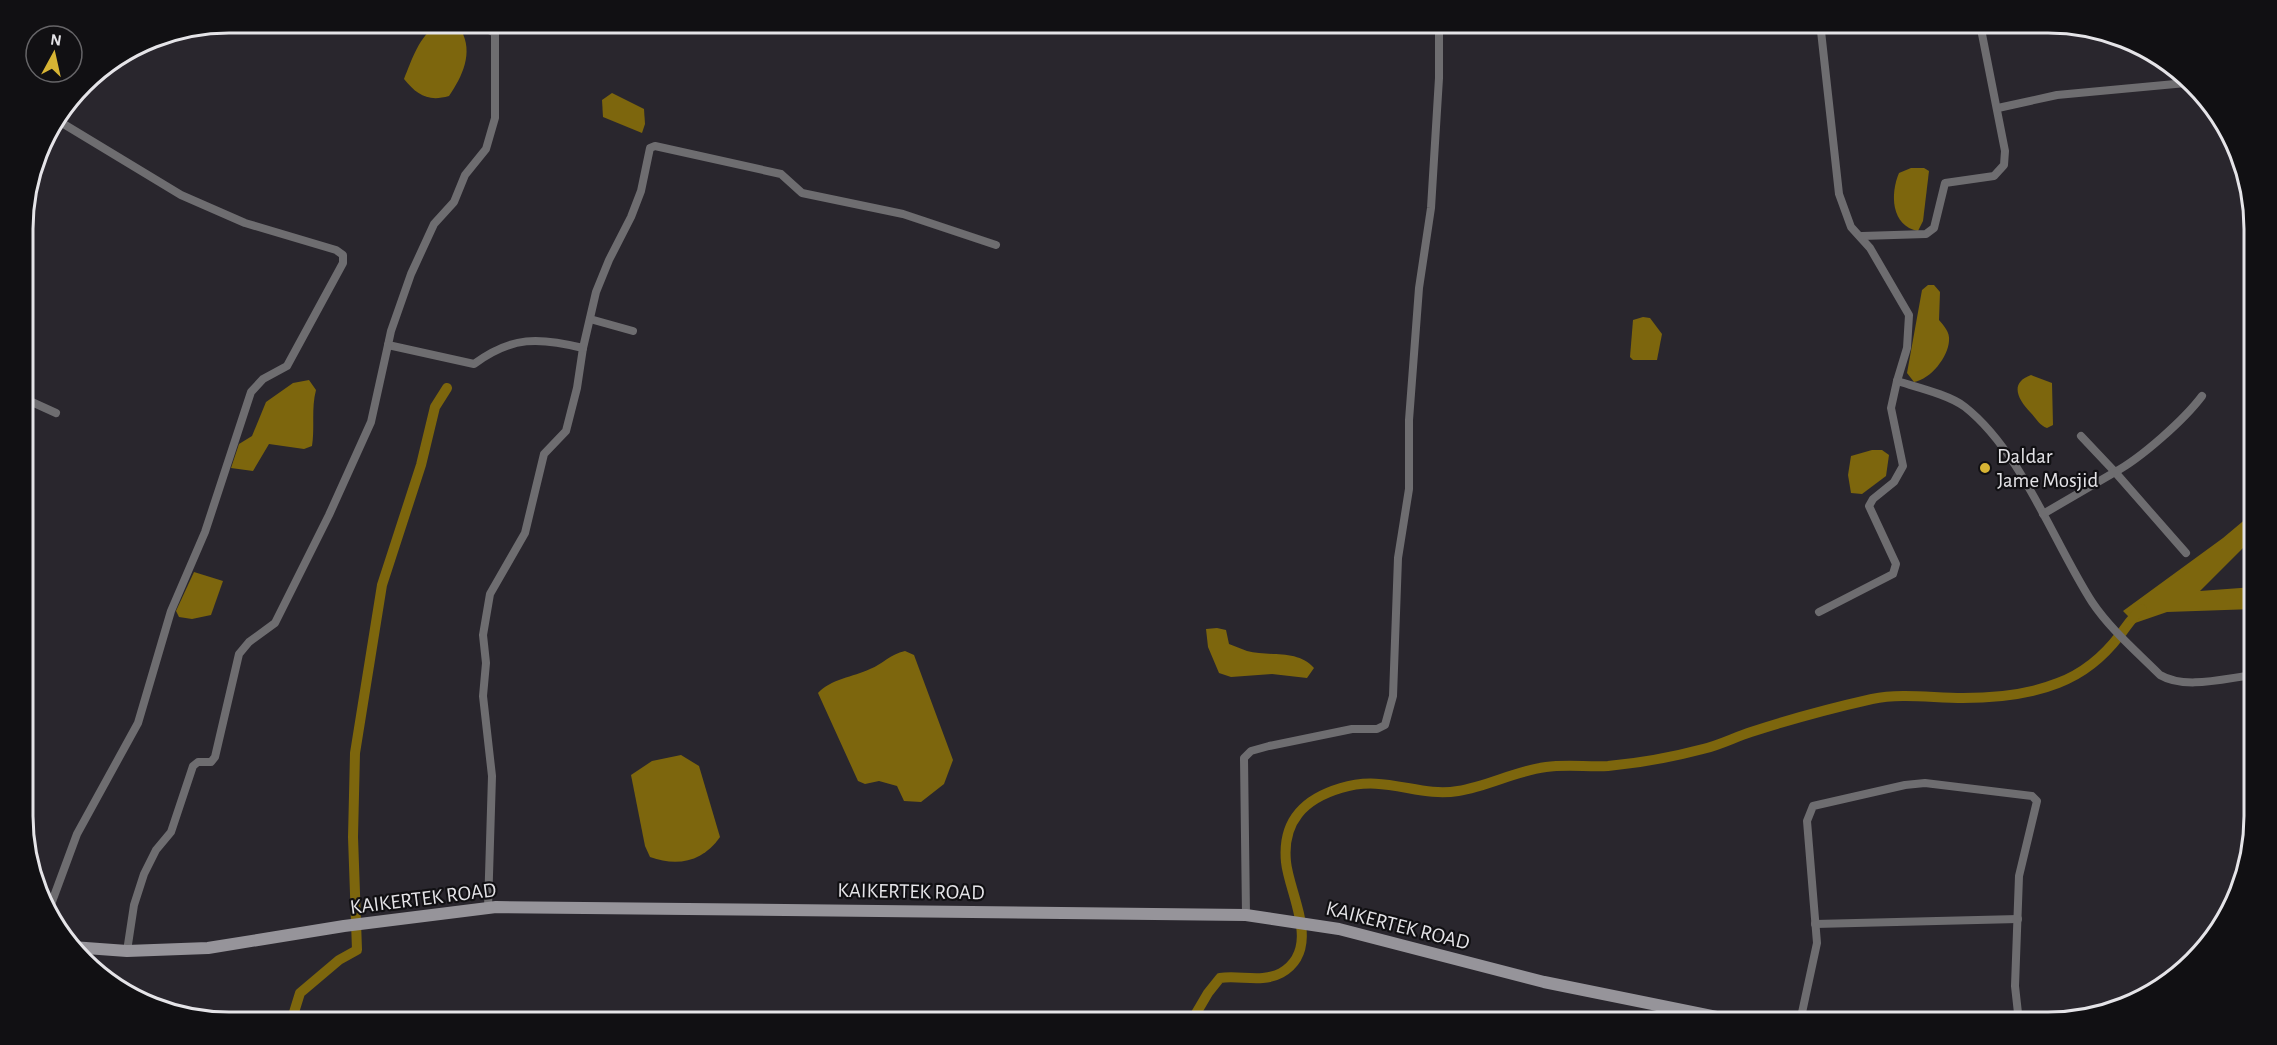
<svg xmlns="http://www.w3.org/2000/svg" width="2277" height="1045" font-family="'Alegreya Sans',sans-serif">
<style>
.water{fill:#7d660d}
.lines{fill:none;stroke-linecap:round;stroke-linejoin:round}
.canal{stroke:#7d660d;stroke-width:10}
.minor{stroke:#6e6d70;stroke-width:8}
.secondary{stroke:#96949a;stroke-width:12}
.poi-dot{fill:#d7b434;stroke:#111013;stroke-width:2}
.labels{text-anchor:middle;stroke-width:4.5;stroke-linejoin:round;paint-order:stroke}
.poi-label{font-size:21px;fill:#e5e4e8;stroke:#111013;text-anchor:start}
.street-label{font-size:21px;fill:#e5e4e8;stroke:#111013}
.rim{fill:none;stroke:#e5e4e8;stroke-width:3}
</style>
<rect width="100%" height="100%" fill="#29262d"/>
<g class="water">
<path d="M 438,25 L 461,30 C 474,53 462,77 449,96 C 428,102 417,95 404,79 C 412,60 419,35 438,25 Z"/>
<polygon points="612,93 644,109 645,124 642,133 603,117 602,100"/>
<path d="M 1911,168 L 1924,168 L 1929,171 L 1923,221 L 1918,231 C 1891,226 1890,194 1899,173 Z"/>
<path d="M 1928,285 L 1934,285 L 1940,292 L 1939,320 C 1944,326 1950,332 1949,341 C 1948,357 1931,379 1914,382 L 1907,373 L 1922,290 Z"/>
<polygon points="1643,317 1650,318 1662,334 1657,360 1633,360 1630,357 1633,320"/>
<path d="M 2031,375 L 2052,383 L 2053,425 L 2047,428 C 2039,425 2036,418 2030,412 C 2018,399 2009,383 2031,375 Z"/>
<path d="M 309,380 L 316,390 C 311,409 315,426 312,446 L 304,449 L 269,444 L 253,471 L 231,468 L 239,444 L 252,436 L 266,402 L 293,383 Z"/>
<polygon points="1872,450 1882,450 1889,455 1886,476 1862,494 1851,493 1848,475 1851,456"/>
<polygon points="2254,512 2254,537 2200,591 2254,587 2254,609 2167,612 2135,623 2123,611 2223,538"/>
<polygon points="194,572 223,581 211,615 192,619 179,617 176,611"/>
<path d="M 1217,628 L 1226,630 L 1229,644 C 1235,646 1241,649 1247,651 C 1268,657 1298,649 1314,668 L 1307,678 L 1272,674 L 1231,677 L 1219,673 L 1208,647 L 1206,629 Z"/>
<path d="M 905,651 L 914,655 L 953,760 L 944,784 L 921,802 L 904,801 L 897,786 L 879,781 L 865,784 L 858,781 L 818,693 C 831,679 853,677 870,669 C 883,664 890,654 905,651 Z"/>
<path d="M 681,755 L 699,766 L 720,837 C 703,862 677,867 650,857 L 645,846 L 631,775 L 652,761 Z"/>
</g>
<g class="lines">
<g class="canal">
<polyline points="291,1022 300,993 339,960 357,950 353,837 355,753 382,585 421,465 435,407 447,388"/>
<path d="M 1191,1022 L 1208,993 L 1220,978 C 1239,975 1263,983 1281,973 C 1323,949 1289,894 1286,862 C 1282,821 1304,799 1341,788 C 1385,774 1419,798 1458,791 C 1489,786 1515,771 1546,767 C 1566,764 1587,767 1608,766 C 1639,763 1673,757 1703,749 C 1720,745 1735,737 1751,732 C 1791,719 1832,708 1872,699 C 1902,693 1932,698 1963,698 C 1994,698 2028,695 2058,683 C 2082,674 2104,656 2120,635 C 2127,626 2132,617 2142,609"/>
</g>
<g class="minor">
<path d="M 473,22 L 495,33 L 495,118 L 486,149 L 465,175 L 454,202 L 434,224 L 411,274 L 391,331 L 388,345 L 474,364 C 512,336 539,337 583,348 L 577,388 L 566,431 L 544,454 L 525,533 L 490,594 L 483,635 L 486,663 L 483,696 L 492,776 L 488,908"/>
<path d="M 1820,22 L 1839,194 L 1851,227 L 1870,248 L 1909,315 L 1907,348 L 1897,381 C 1916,387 1950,395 1965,407 C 2021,451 2054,543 2092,602 C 2110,629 2137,652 2160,675 C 2185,690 2226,678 2254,675"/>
<polyline points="1896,22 1899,27 1917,29 1947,22"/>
<polyline points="1821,30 1861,22"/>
<polyline points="495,33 500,22"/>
<polyline points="1998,108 2057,95 2186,83"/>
<polyline points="1862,236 1926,234 1934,228 1945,183 1994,176 2004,165 2005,151 1981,29 1976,22"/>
<polyline points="590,319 633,331"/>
<polyline points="583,348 596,292 609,260 631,217 641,191 650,148 655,146 781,174 802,193 903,214 996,245"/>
<polyline points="23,398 56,413"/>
<path d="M 2081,436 L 2115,472 C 2141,458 2184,420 2202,396"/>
<polyline points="2043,514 2115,472 2186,553"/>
<polyline points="1819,612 1893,574 1896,564 1869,506 1873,499 1894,482 1903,466 1891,408 1897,381"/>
<polyline points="50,907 77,834 138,723 171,611 205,532 251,392 263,379 287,366 343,263 343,255 336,250 245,223 181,195 57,120"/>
<polyline points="1246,915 1244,758 1251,751 1269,746 1352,729 1377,729 1385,725 1393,696 1398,558 1409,489 1409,420 1419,288 1431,208 1439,78 1439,22"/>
<polyline points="1815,924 2018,919"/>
<polyline points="127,951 134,905 144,874 156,850 171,832 193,766 198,762 211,762 215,757 239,654 249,642 275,623 329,515 371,422 388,345"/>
<polyline points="1800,1022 1817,943 1807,821 1813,806 1905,785 1925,783 2032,796 2037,801 2019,876 2015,986 2019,1022"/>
</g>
<g class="secondary">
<polyline points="72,947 127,951 208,948 344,926 496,907 1246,915 1339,929 1544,982 1741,1022"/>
<polyline points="2060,1022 2064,1021"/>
</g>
</g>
<circle class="poi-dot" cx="1985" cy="468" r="6"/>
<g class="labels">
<g class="poi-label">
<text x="1997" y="463">Daldar<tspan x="1997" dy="24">Jame Mosjid</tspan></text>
</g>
<g class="street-label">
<text transform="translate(911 891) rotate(1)" y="7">KAIKERTEK ROAD</text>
<text transform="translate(423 898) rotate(-7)" y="7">KAIKERTEK ROAD</text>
<text transform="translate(1398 925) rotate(14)" y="7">KAIKERTEK ROAD</text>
</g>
</g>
<path d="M0 0H2277V1045H0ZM229 33H2048A196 196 0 0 1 2244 229V816A196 196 0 0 1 2048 1012H229A196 196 0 0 1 33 816V229A196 196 0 0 1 229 33Z" fill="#111013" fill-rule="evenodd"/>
<path class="rim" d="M229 33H2048A196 196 0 0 1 2244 229V816A196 196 0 0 1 2048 1012H229A196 196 0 0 1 33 816V229A196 196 0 0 1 229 33Z"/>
<g transform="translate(54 54) rotate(8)"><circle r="28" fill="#111013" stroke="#666568" stroke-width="1.5"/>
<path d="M0-4.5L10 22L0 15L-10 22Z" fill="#d7b434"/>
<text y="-9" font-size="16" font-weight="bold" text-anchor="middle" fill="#e5e4e8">N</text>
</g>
</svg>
